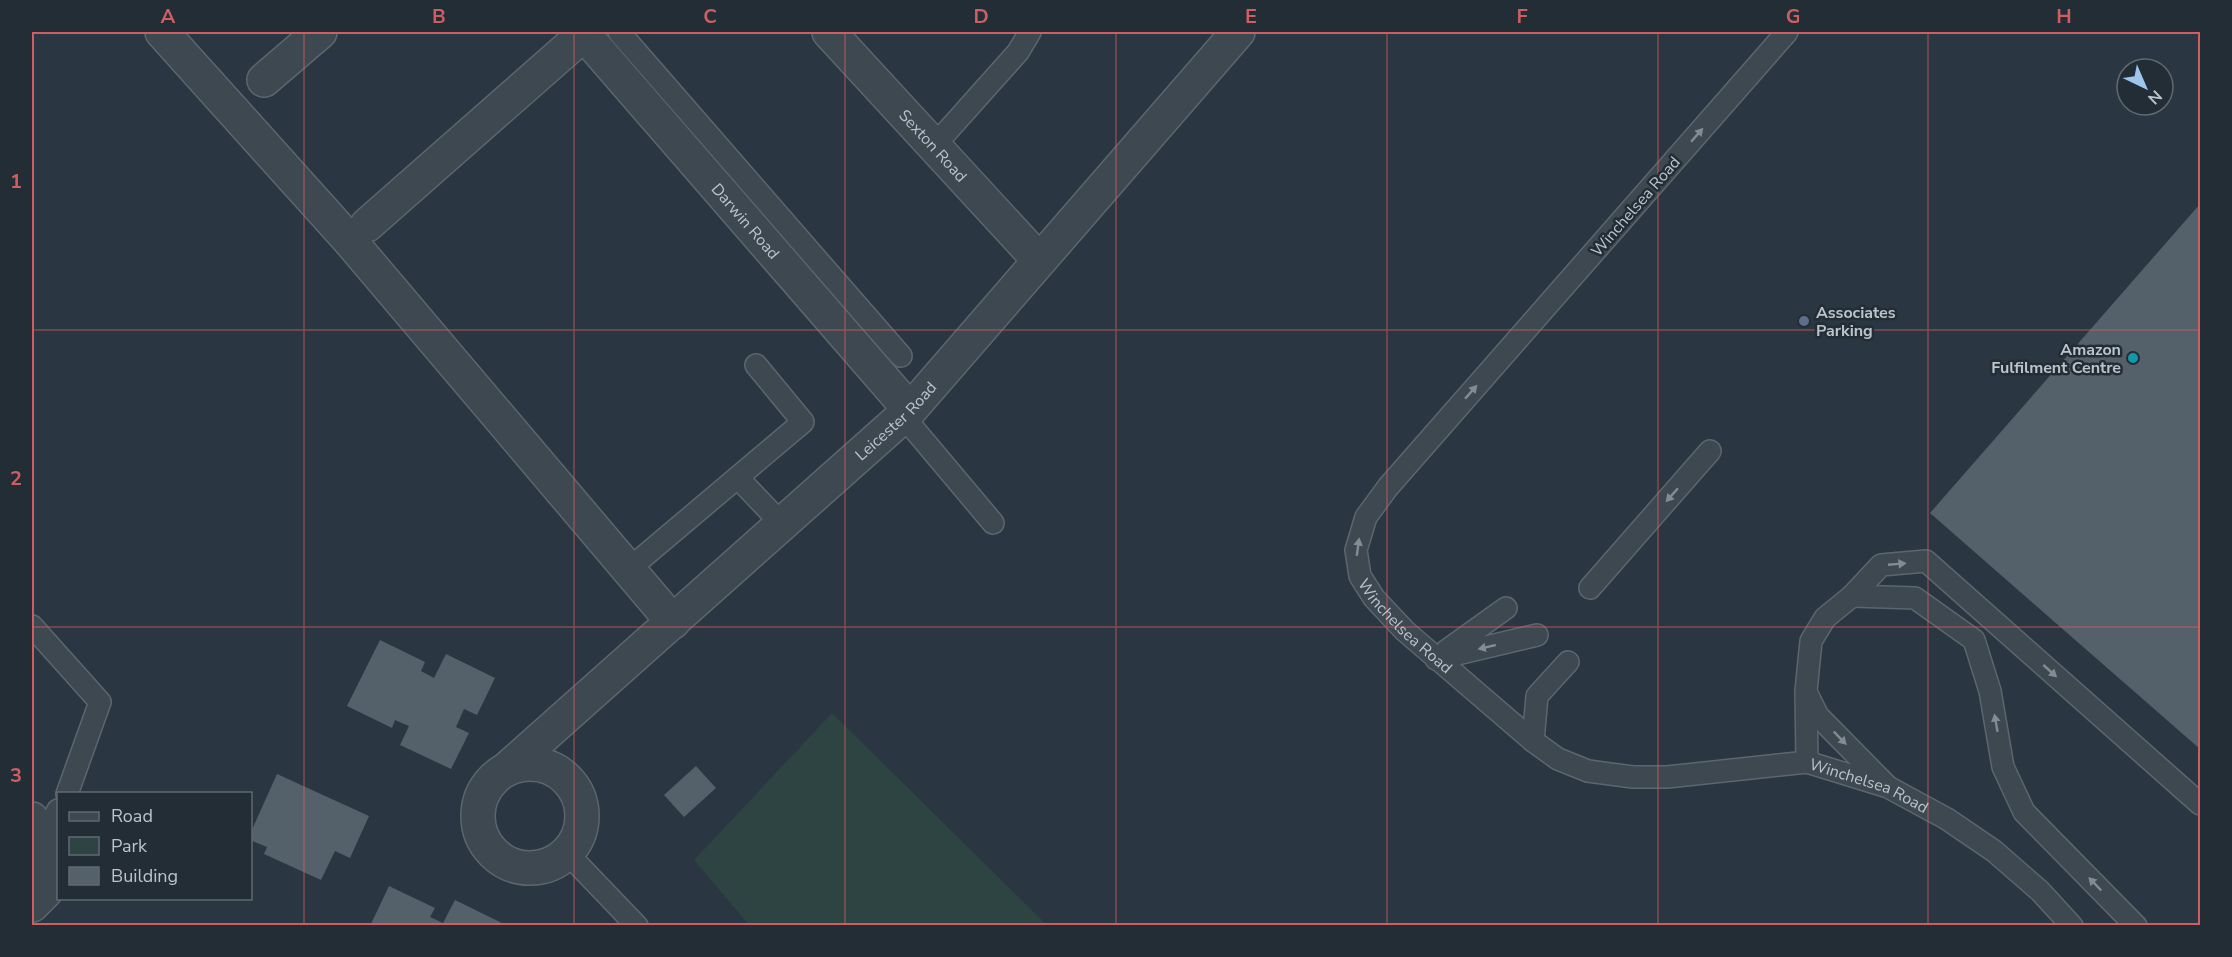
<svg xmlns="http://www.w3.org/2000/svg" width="2232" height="957" font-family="'Nunito Sans',sans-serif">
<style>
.green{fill:#2d4443}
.building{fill:#54616b}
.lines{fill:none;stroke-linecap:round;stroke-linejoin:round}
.lane-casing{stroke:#5c666e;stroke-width:24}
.street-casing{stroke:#5c666e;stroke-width:36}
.lane{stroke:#3e4851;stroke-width:21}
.street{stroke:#3e4851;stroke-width:33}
.oneway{fill:#838c94}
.grid{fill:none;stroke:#cd5e61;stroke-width:1.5;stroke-opacity:0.55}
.service-dot{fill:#5c6f8a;stroke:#232d36;stroke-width:2}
.culture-dot{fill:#0f9aa8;stroke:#232d36;stroke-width:2}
.labels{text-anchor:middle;stroke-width:5;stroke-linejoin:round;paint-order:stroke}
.street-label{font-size:16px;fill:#bbc3cb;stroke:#232d36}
.poi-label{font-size:16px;font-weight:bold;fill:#bbc3cb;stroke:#232d36;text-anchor:start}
.neatline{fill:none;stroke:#cd5e61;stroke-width:2}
.grid-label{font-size:20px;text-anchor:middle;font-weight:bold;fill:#cd5e61}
</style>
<rect width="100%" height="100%" fill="#2a3641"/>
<polygon class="green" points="832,713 1047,925 749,925 694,860"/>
<g class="building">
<polygon points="2200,204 2200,749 1930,513"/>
<polygon points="380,640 425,662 421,671 434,678 446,654 495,678 477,715 464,709 456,727 469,733 451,769 400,745 409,726 395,720 392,728 347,706"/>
<polygon points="696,766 716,788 684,817 664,795"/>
<polygon points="277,774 369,816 350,858 335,851 321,880 264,854 267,847 250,840 250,834"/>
<polygon points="389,886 435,908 430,917 443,923 455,900 504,924 370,926"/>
</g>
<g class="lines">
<defs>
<g id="lane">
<polyline points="619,32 901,356"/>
<path id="s1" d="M 1787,32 L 1388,487 L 1366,517 L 1356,550 L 1360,576 L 1374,598 L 1405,631 L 1533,741 L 1558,759 L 1588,771 L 1633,777 L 1667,777 L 1807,762 L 1888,787 L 1947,819 L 1994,851 L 2040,891 L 2072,926"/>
<polyline points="934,146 1018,52 1030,32"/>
<polyline points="903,416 993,523"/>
<polyline points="738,478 782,524"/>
<polyline points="629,569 803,422 756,365"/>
<polyline points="1590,588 1710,451"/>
<polyline points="1852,596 1915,598 1974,640 1990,691 2003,767 2024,812 2136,926"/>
<polyline points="32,626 100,702 67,794"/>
<polyline points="1446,651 1506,608"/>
<polyline points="1436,659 1537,635"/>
<polyline points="1807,694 1818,716 1887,786"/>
<polyline points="1533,741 1537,696 1568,662"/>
<polyline points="1807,762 1806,691 1811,641 1825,618 1852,596 1881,565 1926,561 2200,804"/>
<polyline points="43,838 58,810"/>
<polyline points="567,853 637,926"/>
</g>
<g id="street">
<polyline points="162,32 350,241 673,622"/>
<path id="s2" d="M 582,32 L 910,410"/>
<path id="s3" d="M 829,32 L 1039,260"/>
<polyline points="264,80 320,32"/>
<polyline points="367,225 584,34"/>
<circle cx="530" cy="816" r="52"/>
<path id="s4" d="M 509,767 L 910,410 L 1238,32"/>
<polyline points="32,819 51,852 46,891 32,905"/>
</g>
</defs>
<use href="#lane" class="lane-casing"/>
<use href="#street" class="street-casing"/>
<use href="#lane" class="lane"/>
<use href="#street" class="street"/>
</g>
<defs><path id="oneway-solid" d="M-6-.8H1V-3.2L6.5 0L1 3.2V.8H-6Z" transform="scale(1.5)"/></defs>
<g class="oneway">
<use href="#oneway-solid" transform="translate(1697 135) rotate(-49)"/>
<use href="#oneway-solid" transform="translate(1471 392) rotate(-49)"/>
<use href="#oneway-solid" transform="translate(1672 495) rotate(131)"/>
<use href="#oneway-solid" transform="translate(1358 547) rotate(-82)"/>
<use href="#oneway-solid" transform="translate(1897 564) rotate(-5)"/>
<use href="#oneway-solid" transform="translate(1487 647) rotate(167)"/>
<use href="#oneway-solid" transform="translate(2050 671) rotate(42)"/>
<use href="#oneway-solid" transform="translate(1996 723) rotate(-100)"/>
<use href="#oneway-solid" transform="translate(1840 738) rotate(46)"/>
<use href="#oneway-solid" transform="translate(2095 884) rotate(-134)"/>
</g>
<path class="grid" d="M 304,32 L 304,926M 574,32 L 574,926M 845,32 L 845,926M 1116,32 L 1116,926M 1387,32 L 1387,926M 1658,32 L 1658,926M 1928,32 L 1928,926M 32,330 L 2200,330M 32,627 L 2200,627"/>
<circle class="service-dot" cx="1804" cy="321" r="6"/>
<circle class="culture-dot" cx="2133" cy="358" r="6"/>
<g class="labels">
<g class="street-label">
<text dy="6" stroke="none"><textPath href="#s3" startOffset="154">Sexton Road</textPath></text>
<text transform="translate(1635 206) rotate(-49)" y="6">Winchelsea Road</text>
<text dy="6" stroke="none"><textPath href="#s2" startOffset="250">Darwin Road</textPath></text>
<text dy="6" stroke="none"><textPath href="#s4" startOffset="519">Leicester Road</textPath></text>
<text dy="6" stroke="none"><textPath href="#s1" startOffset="771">Winchelsea Road</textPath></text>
<text dy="6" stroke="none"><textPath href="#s1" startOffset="1293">Winchelsea Road</textPath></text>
</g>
<g class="poi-label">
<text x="1816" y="318">Associates<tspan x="1816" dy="18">Parking</tspan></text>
<text x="2121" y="355" text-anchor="end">Amazon<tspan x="2121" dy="18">Fulfilment Centre</tspan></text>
</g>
</g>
<rect width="2232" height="957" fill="none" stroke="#232d36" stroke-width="66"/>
<rect x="57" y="792" width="195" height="108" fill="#232d36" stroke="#606972" stroke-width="1.5"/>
<rect x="69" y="812" width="30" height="9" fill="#3e4851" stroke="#606972" stroke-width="1.5"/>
<text x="111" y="822" font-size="18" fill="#bbc3cb">Road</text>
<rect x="69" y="837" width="30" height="18" fill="#2d4443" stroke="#606972" stroke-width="1.5"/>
<text x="111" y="852" font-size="18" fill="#bbc3cb">Park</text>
<rect x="69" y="867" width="30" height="18" fill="#54616b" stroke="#606972" stroke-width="1.5"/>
<text x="111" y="882" font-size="18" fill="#bbc3cb">Building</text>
<g transform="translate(2145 87) rotate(136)"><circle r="28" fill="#232d36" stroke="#606972" stroke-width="1.5"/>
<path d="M0-4.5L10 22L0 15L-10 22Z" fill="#9dc5ee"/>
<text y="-9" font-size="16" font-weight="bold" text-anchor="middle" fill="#bbc3cb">N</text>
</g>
<rect x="33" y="33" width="2166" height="891" class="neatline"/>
<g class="grid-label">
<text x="168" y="23">A</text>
<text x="439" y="23">B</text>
<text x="710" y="23">C</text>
<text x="981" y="23">D</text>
<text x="1251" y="23">E</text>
<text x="1522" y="23">F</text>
<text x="1793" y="23">G</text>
<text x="2064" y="23">H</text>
<text x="16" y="188">1</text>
<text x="16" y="485">2</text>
<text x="16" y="782">3</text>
</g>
</svg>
